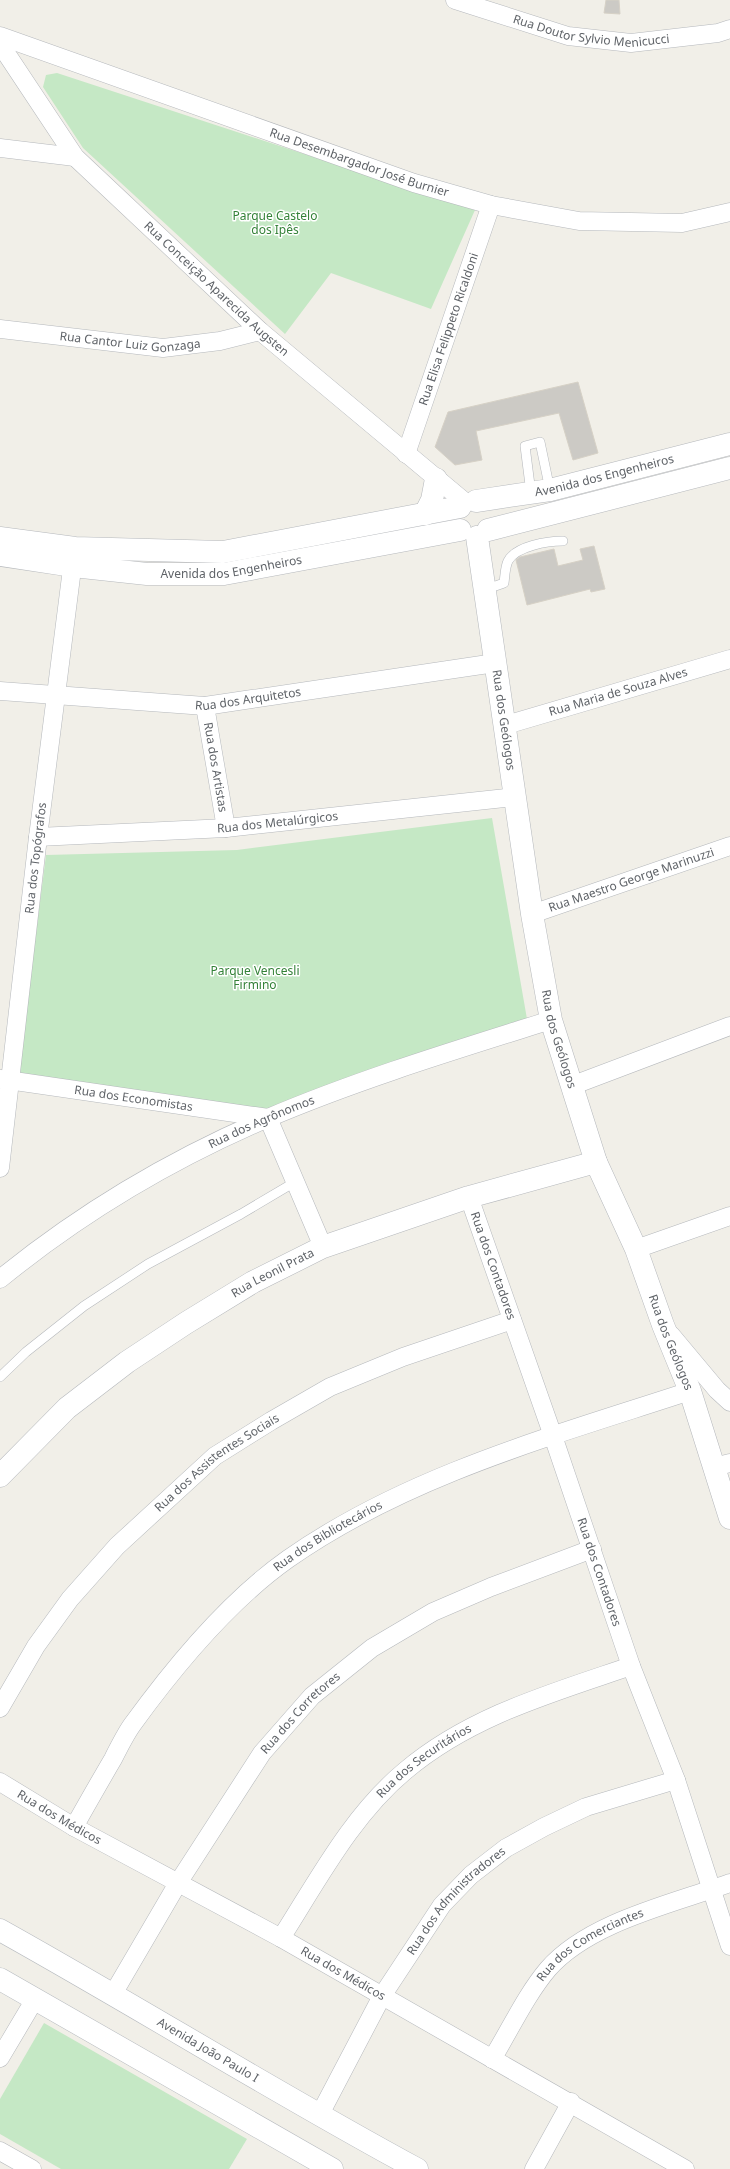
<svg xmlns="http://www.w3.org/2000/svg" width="730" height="2169" font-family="'Noto Sans',sans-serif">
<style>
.green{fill:#c5e8c5}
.building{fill:#cccac5;stroke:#d6d1c6}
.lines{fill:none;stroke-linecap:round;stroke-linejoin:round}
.service-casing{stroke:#b5b8bc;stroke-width:10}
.minor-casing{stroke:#b5b8bc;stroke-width:19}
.tertiary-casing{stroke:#b5b8bc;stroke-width:23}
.secondary-casing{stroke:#b6babf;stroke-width:23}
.service{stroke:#fff;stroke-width:9}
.minor{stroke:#fff;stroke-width:18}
.tertiary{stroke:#fff;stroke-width:22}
.secondary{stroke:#fff;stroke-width:22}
.labels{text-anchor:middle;stroke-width:3;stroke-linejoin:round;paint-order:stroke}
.street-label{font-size:12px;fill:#5f6368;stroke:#fff}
.park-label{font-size:12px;fill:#348238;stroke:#fff}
</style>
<rect width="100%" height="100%" fill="#f1efe8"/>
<g class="green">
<polygon points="57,73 475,210 431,309 331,273 285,334 83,148 43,87 46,75"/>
<polygon points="492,818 527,1019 269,1110 18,1074 46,855 237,850"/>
<polygon points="44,2023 247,2139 229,2169 61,2169 0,2134 0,2099"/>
</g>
<g class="building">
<polygon points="606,0 619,0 620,14 604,13"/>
<polygon points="578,382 598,453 573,460 559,413 476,431 482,460 455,465 435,447 448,412"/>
<polygon points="594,546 605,589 591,592 590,589 527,605 516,560 520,557 554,549 558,566 583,560 580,549"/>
</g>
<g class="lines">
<defs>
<g id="service">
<polyline points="531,493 525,446 540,442 550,490"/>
<path d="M 484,590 L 504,583 C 505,576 505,567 508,561 C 516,546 548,541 563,541"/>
<polyline points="0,1377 26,1352 84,1306 148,1264 241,1214 295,1182"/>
</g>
<g id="minor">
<path id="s1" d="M 455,0 L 568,36 L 631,43 L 718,33 L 730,29"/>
<path id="s2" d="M 0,36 L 414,183 L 491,205 L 579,221 L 682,223 L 730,212"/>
<path id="s3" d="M 0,44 L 75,157 L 260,331 L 466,503"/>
<polyline points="0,148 75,157"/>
<path id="s4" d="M 0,329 L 163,348 L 220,341 L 260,331"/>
<path id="s5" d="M 406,454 L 491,205"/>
<path id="s6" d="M 0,691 L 205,706 L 495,663"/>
<path id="s7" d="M 205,706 L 226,828"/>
<path id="s8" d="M 506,725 L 730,659"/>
<path id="s9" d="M 38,837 L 226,828 L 515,797"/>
<path id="s10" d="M 532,914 L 730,846"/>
<path id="s11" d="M 0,1079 L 268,1118"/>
<polyline points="571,1086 730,1026"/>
<polyline points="268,1118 323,1247"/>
<path id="s12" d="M 0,1168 L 38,837 L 74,553"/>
<path id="s13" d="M 469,1197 L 553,1436 L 631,1666 L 676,1780 L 730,1946"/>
<polyline points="636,1249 730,1216"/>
<path id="s14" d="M 0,1279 C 81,1213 172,1159 268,1118 C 360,1079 456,1050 551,1020"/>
<polyline points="671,1335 717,1390 730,1402"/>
<polyline points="714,1467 730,1463"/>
<path id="s15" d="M 0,1708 L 36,1646 L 70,1599 L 117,1546 L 215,1456 L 271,1421 L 330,1387 L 403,1357 L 512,1320"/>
<path id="s16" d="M 0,1782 L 74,1827 L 281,1938 L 685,2169"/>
<path id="s17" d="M 74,1827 C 87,1804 100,1781 113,1759 C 119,1747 125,1735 132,1725 C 174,1667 230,1600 288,1559 C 408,1475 553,1436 690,1391"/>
<path id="s18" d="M 281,1938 C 318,1880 352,1815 405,1771 C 470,1716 552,1693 631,1666"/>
<path id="s19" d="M 113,1994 L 178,1883 L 262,1753 L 312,1696 L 372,1648 L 433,1612 L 491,1587 L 592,1549"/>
<polyline points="0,2058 35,1999"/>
<path id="s20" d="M 492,2059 C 510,2030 526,1995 548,1969 C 589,1922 672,1904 730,1883"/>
<path id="s21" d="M 319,2116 L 382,1996 L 442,1905 L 471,1875 L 506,1848 L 544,1827 L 586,1807 L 676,1780"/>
<polyline points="0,2151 32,2169"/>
<polyline points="534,2169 571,2102"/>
</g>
<g id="tertiary">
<path id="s22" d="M 476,501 L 550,490 L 730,444"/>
<polyline points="425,514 432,500 436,479"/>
<polyline points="488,530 730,468"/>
<path id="s23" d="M 477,537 L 532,914 L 551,1020 L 596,1162 L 636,1249 L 663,1325 L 690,1391 L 730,1518"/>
<polyline points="0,538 75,548 223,552 460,507"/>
<path id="s24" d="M 0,555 L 73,566 L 147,574 L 224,574 L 460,530"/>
<path id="s25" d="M 0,1476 L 67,1408 L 127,1362 L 186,1323 L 253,1282 L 323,1247 L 469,1197 L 596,1162"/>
</g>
<g id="secondary">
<path id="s26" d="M 0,1930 C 140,2008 276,2093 417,2169"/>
<polyline points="0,1979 332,2169"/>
</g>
</defs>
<use href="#service" class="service-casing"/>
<use href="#minor" class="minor-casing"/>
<use href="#tertiary" class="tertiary-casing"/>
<use href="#secondary" class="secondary-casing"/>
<use href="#service" class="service"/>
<use href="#minor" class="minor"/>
<use href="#tertiary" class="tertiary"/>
<use href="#secondary" class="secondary"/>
</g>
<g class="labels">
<g class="street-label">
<text dy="4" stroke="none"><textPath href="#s1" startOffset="141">Rua Doutor Sylvio Menicucci</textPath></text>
<text dy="4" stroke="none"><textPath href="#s2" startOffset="381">Rua Desembargador José Burnier</textPath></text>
<text dy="4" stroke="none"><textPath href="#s3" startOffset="329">Rua Conceição Aparecida Augsten</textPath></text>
<text dy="4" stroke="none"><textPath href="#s5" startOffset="132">Rua Elisa Felippeto Ricaldoni</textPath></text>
<text dy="4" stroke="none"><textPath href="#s4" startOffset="131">Rua Cantor Luiz Gonzaga</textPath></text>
<text dy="4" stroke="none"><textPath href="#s22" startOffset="131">Avenida dos Engenheiros</textPath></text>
<text dy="4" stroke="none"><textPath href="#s24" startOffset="233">Avenida dos Engenheiros</textPath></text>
<text dy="4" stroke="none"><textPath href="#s8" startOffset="117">Rua Maria de Souza Alves</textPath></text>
<text dy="4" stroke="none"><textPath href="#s6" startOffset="249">Rua dos Arquitetos</textPath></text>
<text dy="4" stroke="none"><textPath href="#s23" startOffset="185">Rua dos Geólogos</textPath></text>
<text dy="4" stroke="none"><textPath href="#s7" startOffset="62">Rua dos Artistas</textPath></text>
<text dy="4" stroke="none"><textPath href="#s9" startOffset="240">Rua dos Metalúrgicos</textPath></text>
<text dy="4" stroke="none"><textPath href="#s12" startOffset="312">Rua dos Topógrafos</textPath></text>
<text dy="4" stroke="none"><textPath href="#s10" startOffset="105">Rua Maestro George Marinuzzi</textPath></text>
<text dy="4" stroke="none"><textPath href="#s23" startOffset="509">Rua dos Geólogos</textPath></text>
<text dy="4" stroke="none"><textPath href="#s11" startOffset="135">Rua dos Economistas</textPath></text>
<text dy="4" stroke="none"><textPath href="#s14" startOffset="306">Rua dos Agrônomos</textPath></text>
<text dy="4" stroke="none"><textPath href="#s13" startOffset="73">Rua dos Contadores</textPath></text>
<text dy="4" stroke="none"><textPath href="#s25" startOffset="342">Rua Leonil Prata</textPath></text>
<text dy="4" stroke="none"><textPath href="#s23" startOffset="833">Rua dos Geólogos</textPath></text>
<text dy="4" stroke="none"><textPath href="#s15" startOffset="331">Rua dos Assistentes Sociais</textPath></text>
<text dy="4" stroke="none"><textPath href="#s17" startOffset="392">Rua dos Bibliotecários</textPath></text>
<text dy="4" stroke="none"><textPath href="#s13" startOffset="397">Rua dos Contadores</textPath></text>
<text dy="4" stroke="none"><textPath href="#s19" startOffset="339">Rua dos Corretores</textPath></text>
<text dy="4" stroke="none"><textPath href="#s18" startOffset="230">Rua dos Securitários</textPath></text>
<text dy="4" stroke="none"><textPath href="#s16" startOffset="69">Rua dos Médicos</textPath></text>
<text dy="4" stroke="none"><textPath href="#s21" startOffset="257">Rua dos Administradores</textPath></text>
<text dy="4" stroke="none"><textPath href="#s20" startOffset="155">Rua dos Comerciantes</textPath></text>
<text dy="4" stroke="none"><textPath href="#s16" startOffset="393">Rua dos Médicos</textPath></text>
<text dy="4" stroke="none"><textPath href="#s26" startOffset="240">Avenida João Paulo I</textPath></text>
</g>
<g class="park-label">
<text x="275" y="220">Parque Castelo<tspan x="275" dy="14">dos Ipês</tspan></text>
<text x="255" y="975">Parque Vencesli<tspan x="255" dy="14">Firmino</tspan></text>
</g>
</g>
</svg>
